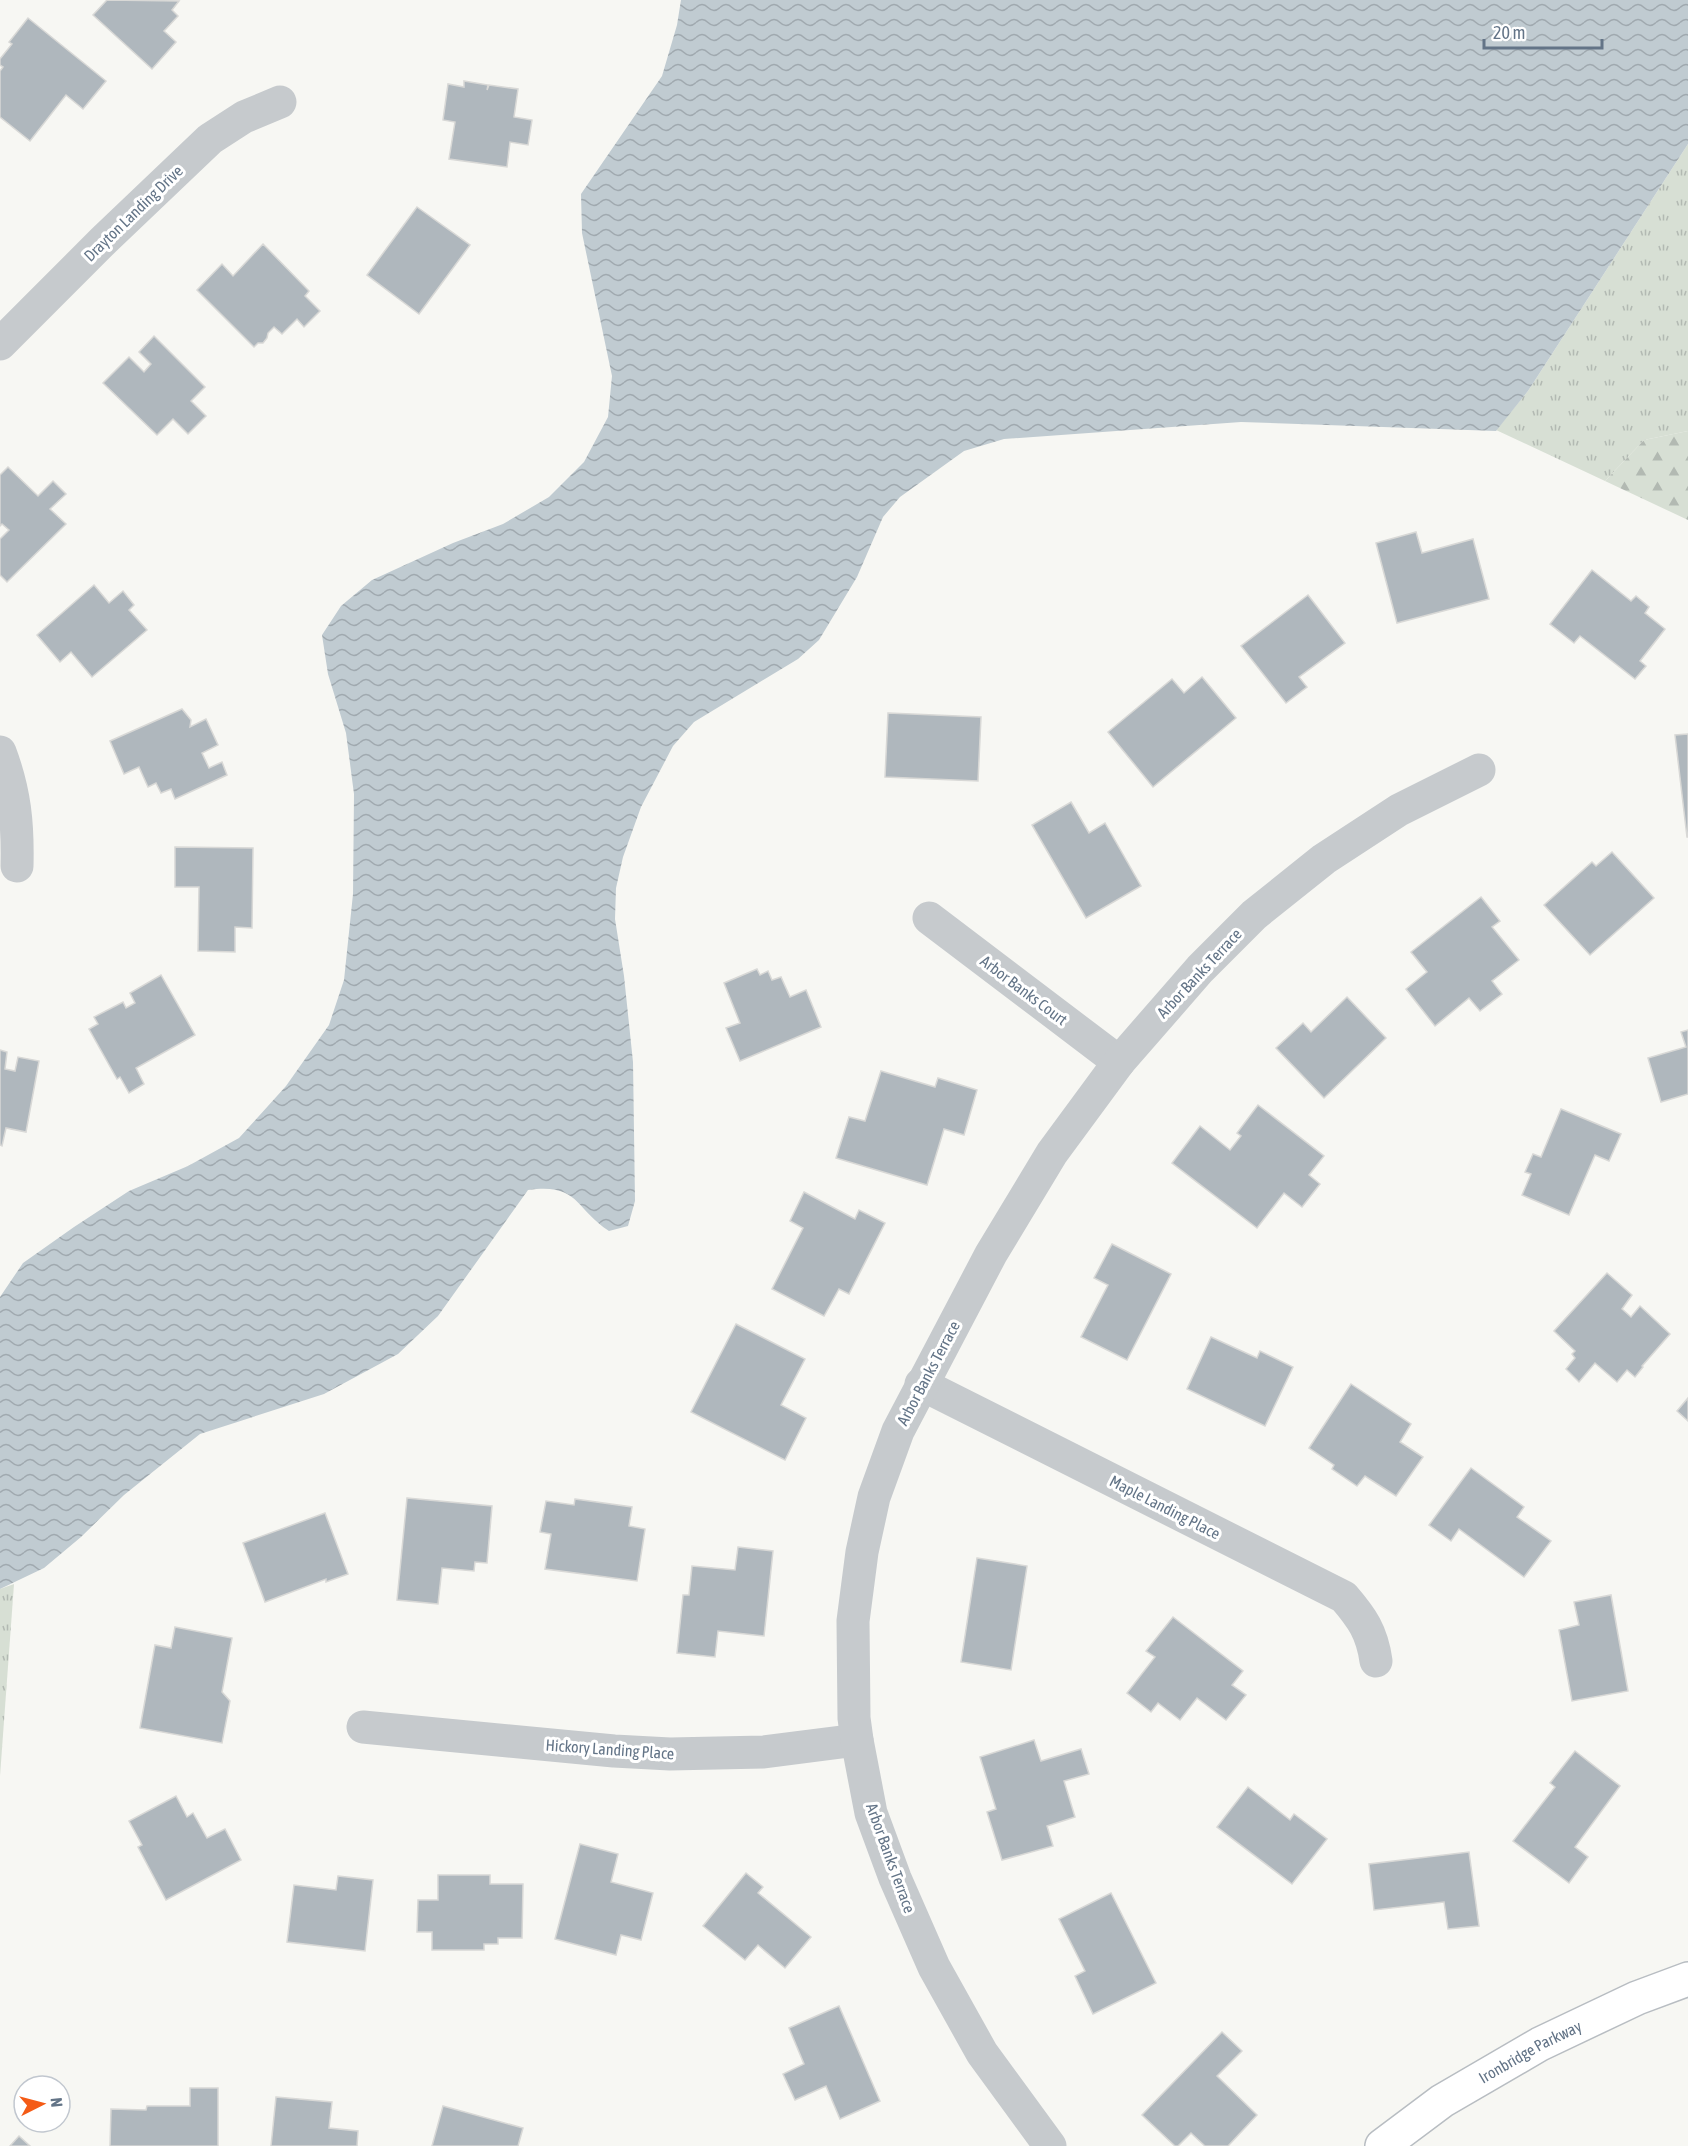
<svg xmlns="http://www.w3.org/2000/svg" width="1688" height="2146" font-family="'Asap Condensed',sans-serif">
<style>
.grass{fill:url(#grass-tufts)}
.forest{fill:url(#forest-firs)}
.water{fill:url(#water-waves)}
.building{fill:#afb7bd;stroke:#d8d8d6;stroke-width:1.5}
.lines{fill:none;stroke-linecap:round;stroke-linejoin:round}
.secondary-casing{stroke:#b8bdc2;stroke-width:36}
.street{stroke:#c6cacd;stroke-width:33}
.secondary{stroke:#fff;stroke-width:33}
.labels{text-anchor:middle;stroke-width:6;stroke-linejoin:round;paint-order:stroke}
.street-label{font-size:16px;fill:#637487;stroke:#fff}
</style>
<defs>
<pattern id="grass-tufts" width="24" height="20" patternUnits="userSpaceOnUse" patternTransform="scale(1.5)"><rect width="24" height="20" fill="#d7dfd4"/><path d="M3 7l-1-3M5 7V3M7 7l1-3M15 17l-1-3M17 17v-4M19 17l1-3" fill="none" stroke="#b2b9b2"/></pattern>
<pattern id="forest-firs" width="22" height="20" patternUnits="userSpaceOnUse" patternTransform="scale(1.5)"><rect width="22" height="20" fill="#d7dfd4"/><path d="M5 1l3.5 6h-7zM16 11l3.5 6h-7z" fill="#b2b9b2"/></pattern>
<pattern id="water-waves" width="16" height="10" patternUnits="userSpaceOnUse" patternTransform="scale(1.5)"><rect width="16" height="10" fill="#c0cbd1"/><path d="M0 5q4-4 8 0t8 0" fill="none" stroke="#a0a9af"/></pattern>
</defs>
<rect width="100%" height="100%" fill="#f7f7f3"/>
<g class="grass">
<polygon points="1688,144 1688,431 1644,440 1605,481 1496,430 1528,391"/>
<polygon points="14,1584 0,1776 0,1589"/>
</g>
<polygon class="forest" points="1688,431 1688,520 1605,481 1644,440"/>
<path class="water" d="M 681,0 L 1688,0 L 1688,144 L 1528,391 L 1496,431 L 1241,422 L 1004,439 L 964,451 L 900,497 L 883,517 L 857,577 L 819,640 L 798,659 L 694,722 L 673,746 L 641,807 L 623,857 L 616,888 L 615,919 L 624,976 L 633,1062 L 635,1201 L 628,1226 L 609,1231 C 574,1208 579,1183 528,1190 L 438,1316 L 398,1354 L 324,1394 L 200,1434 L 124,1495 L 81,1537 L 44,1568 L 0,1589 L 0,1297 L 23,1263 L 74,1227 L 129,1191 L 188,1166 L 239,1138 L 286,1086 L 329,1025 L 344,980 L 353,894 L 354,794 L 346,733 L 328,674 L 322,635 L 341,606 L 372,580 L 453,543 L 503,524 L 549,497 L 584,462 L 608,417 L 612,376 L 582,233 L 581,194 L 662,76 L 677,25 Z"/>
<g class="building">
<polygon points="107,0 179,1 172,10 178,16 164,31 176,42 152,69 93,15"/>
<polygon points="28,18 106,81 83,109 66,95 30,141 0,117 0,71 3,67 0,65 0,59 12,44 9,42"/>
<polygon points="464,81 488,85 487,90 489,85 518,89 514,117 532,120 528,145 510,142 507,167 449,159 455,122 443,120 448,84 464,87"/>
<polygon points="417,207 470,245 419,314 367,275"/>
<polygon points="263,244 309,291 305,296 320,311 304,327 297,319 282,334 274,327 268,333 267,338 263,343 258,343 254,347 197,290 222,264 233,276"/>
<polygon points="154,336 205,387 191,401 206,416 188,434 173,419 157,435 103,383 129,357 144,372 151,364 139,352"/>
<polygon points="8,467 38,496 53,481 66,494 50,509 66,524 7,582 0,575 0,539 9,530 2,524 0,526 0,475"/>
<polygon points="1416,532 1422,553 1473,539 1489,599 1397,623 1376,543"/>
<polygon points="1592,570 1631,601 1636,596 1649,607 1645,613 1665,629 1640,661 1646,666 1635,679 1580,636 1574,643 1550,624"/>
<polygon points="94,585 109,603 123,591 134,605 129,610 147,630 92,677 71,652 60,662 37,635"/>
<polygon points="1308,595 1345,643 1299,677 1307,687 1286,703 1241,646"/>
<polygon points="1202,677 1236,718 1153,787 1108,732 1172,679 1184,693"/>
<polygon points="182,709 191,720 190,727 206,719 218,745 202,753 209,768 222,762 227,775 175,799 171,789 161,793 156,783 148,787 139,767 124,774 110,741"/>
<polygon points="888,713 981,717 978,781 885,777"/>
<polygon points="1688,734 1688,837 1687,837 1675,735"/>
<polygon points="1071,802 1089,833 1105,823 1141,886 1086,918 1032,825"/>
<polygon points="175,847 253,848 252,928 235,927 235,952 198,951 199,887 175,887"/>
<polygon points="1612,852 1654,898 1590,955 1544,905 1592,862 1596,866"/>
<polygon points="1481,897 1500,921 1492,927 1519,960 1492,981 1502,994 1480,1011 1469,998 1435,1026 1406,989 1427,972 1411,952"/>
<polygon points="757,969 760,975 768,971 772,980 781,977 790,997 806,990 821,1027 740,1061 726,1028 740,1023 724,983"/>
<polygon points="161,975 195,1035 136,1068 144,1084 129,1093 120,1077 117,1079 89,1029 98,1024 94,1017 123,1002 126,1008 135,1003 130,993"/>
<polygon points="1347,997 1386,1038 1324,1098 1276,1048 1303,1023 1311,1032"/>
<polygon points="1688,1030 1688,1094 1661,1102 1648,1058 1686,1047 1681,1032"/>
<polygon points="0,1050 7,1052 5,1069 15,1071 18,1057 39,1061 26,1132 6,1128 2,1146 0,1145"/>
<polygon points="881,1071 935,1087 938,1078 977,1090 964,1135 944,1129 927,1185 836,1158 849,1117 865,1121"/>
<polygon points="1258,1105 1324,1156 1309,1175 1320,1184 1302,1207 1284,1193 1257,1228 1172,1163 1200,1126 1230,1150 1241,1136 1237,1133"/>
<polygon points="1561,1109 1621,1134 1609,1161 1595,1155 1569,1215 1522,1195 1531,1174 1525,1172 1533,1154 1541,1157"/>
<polygon points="804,1192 855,1219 859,1210 885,1223 849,1294 839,1289 824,1316 772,1289 803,1228 790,1221"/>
<polygon points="1112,1244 1171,1274 1127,1360 1081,1337 1108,1285 1094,1278"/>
<polygon points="1607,1273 1632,1295 1622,1309 1631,1317 1640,1306 1670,1334 1642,1366 1643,1367 1635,1377 1627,1370 1617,1382 1595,1363 1579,1382 1566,1369 1575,1358 1572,1354 1575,1351 1554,1331"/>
<polygon points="736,1324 805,1359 781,1405 806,1418 785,1460 691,1412"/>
<polygon points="1211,1337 1257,1358 1260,1351 1293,1367 1265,1426 1187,1389"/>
<polygon points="1351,1384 1411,1424 1400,1442 1423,1457 1396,1496 1365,1476 1357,1486 1332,1469 1334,1465 1309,1448"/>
<polygon points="1688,1398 1688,1421 1677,1411"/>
<polygon points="1471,1468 1524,1507 1517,1517 1551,1541 1524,1577 1459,1529 1451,1541 1429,1525"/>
<polygon points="407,1498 492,1506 487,1563 475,1562 474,1571 442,1568 438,1604 397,1600"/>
<polygon points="575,1499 632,1507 629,1526 645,1529 637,1581 545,1569 551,1534 540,1532 546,1501 574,1505"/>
<polygon points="325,1513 348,1574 326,1582 326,1579 265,1602 243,1543"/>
<polygon points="738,1547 773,1551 764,1636 718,1631 715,1657 677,1653 683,1595 689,1595 692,1566 735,1570"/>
<polygon points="977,1558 1027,1566 1011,1670 961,1662"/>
<polygon points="1611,1595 1628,1691 1572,1701 1559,1630 1579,1625 1574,1602"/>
<polygon points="1173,1617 1243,1671 1232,1685 1246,1695 1226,1720 1197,1698 1180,1720 1158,1703 1151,1712 1127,1693 1155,1657 1146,1651"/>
<polygon points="175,1627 232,1638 222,1692 230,1701 222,1743 140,1728 155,1645 171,1648"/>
<polygon points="1034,1740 1041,1761 1081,1749 1089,1774 1064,1781 1075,1817 1047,1826 1053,1846 1002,1860 987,1812 996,1809 980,1757"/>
<polygon points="1575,1751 1620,1786 1575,1847 1588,1857 1569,1883 1513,1841 1555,1787 1550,1783"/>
<polygon points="1248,1787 1290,1820 1294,1814 1327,1839 1292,1884 1217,1827"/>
<polygon points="176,1796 187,1817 193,1813 207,1838 225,1829 241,1860 166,1900 138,1847 142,1845 129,1821"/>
<polygon points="580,1844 618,1854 611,1882 653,1893 641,1940 621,1935 616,1955 555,1939"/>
<polygon points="1469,1852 1479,1926 1448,1929 1444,1902 1374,1910 1369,1864"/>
<polygon points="746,1873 763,1887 758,1893 811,1937 785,1968 758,1945 745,1960 703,1926"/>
<polygon points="438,1875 490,1875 490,1884 523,1884 522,1938 498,1938 498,1944 484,1944 484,1950 432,1950 432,1932 417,1932 418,1900 438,1900"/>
<polygon points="338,1876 373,1880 365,1951 287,1942 294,1885 336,1890"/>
<polygon points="1111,1893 1156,1983 1093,2014 1075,1976 1085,1971 1059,1919"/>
<polygon points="839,2006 880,2101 840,2119 826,2086 795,2100 783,2074 804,2064 789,2028"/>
<polygon points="1222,2032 1242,2051 1217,2076 1257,2115 1228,2146 1205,2146 1191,2133 1178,2146 1175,2146 1142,2115"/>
<polygon points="190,2088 218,2088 218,2146 110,2146 111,2109 146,2110 147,2106 190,2106"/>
<polygon points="276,2097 332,2102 329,2128 358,2131 357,2146 271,2146"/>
<polygon points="443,2106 523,2128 518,2146 432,2146"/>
<polygon points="19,2136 30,2146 10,2146"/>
</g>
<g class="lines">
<defs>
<g id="secondary">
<path id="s1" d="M 1382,2146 L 1442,2101 L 1540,2044 L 1637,1998 L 1688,1979"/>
</g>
</defs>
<use href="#secondary" class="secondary-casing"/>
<g class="street">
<polyline points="0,344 104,240 210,139 244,117 280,102"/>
<path d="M 0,752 C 15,792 18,824 17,866"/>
<polyline points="929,918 1119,1062"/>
<path d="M 921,1384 L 1344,1597 C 1362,1618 1372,1632 1376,1661"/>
<polyline points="363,1727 614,1751 670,1754 764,1752 857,1740"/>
<polyline points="1050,2146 982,2053 934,1967 895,1878 871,1813 857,1740 854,1718 853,1621 862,1552 874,1497 898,1431 991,1254 1052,1153 1119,1062 1200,969 1254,915 1324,859 1399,810 1479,770"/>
</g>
<use href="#secondary" class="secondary"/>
</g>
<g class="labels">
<g class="street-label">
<text transform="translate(133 213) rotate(-44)" y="6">Drayton Landing Drive</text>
<text transform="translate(1199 973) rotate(-47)" y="6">Arbor Banks Terrace</text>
<text transform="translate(1024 990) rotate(37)" y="6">Arbor Banks Court</text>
<text transform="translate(928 1373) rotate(-62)" y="6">Arbor Banks Terrace</text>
<text transform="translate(1165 1507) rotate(27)" y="6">Maple Landing Place</text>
<text transform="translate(610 1749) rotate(4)" y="6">Hickory Landing Place</text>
<text transform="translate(891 1858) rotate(70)" y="6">Arbor Banks Terrace</text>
<text dy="6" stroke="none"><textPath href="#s1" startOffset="176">Ironbridge Parkway</textPath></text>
</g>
</g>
<g transform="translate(42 2104) rotate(84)"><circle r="28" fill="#ffffff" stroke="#c1c7cf" stroke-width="1.5"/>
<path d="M0-4.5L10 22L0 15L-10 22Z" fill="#f45b16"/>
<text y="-9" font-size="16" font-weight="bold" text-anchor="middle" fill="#637487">N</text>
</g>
<path d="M1484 39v9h118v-9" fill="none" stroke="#637487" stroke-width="3"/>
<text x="1493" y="39" font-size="18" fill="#637487" stroke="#ffffff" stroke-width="4.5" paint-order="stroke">20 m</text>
</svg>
